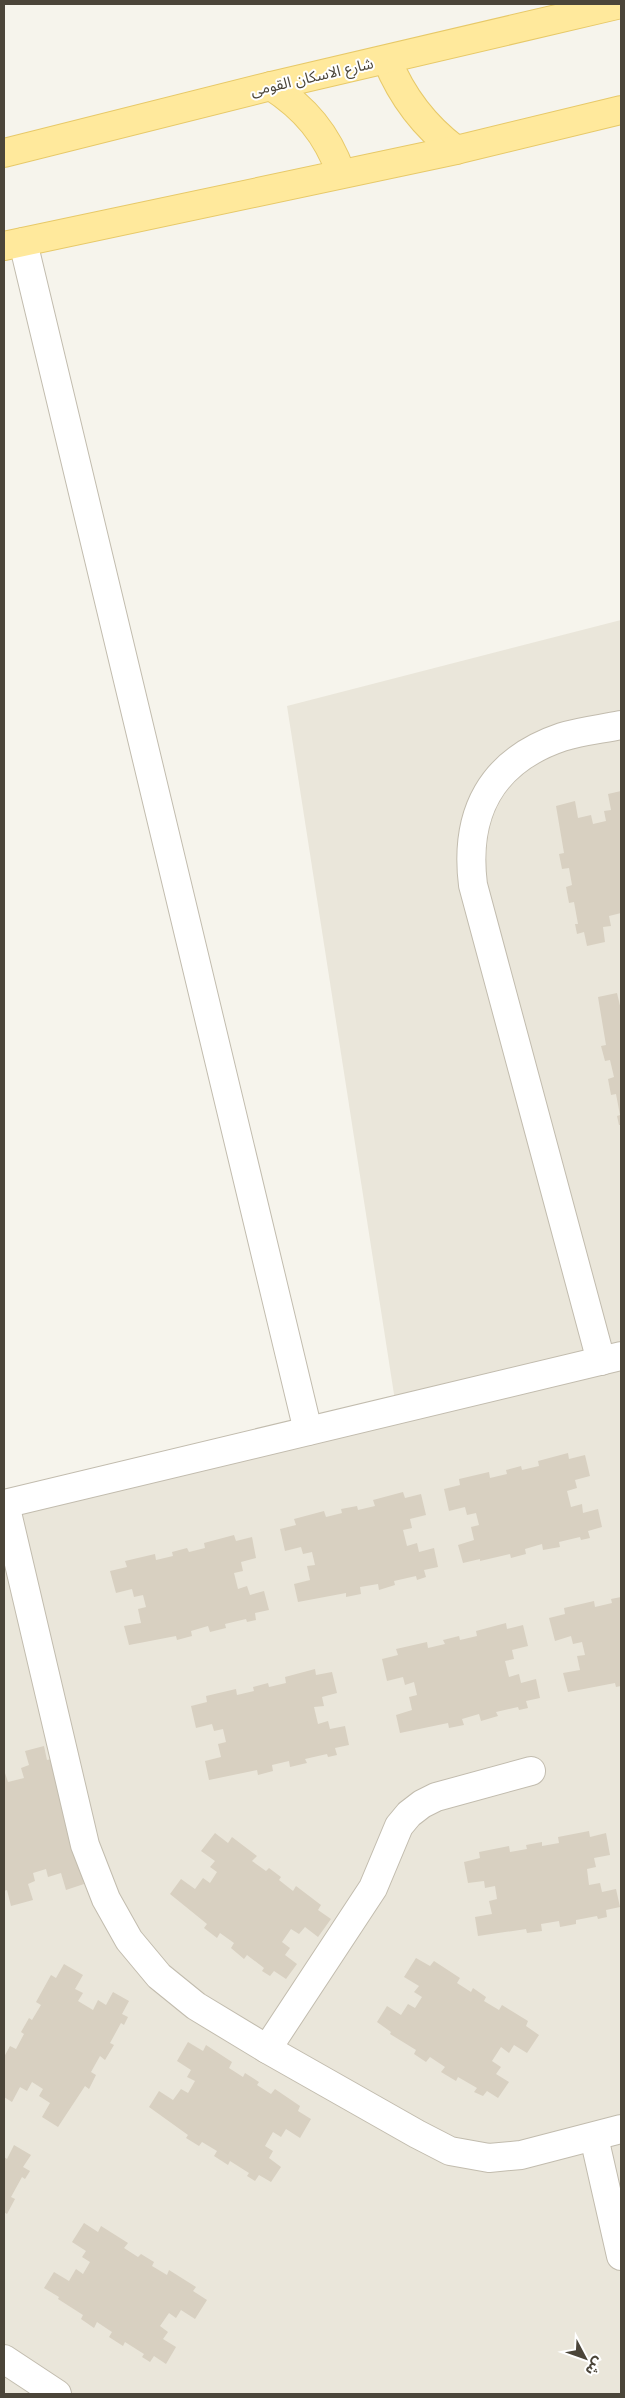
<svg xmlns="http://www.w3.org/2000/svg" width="625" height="2398" font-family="Jost,'Noto Sans Arabic',sans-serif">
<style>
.residential{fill:#eae6da}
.building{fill:#d8d0c1}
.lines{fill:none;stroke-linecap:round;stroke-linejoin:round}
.street-casing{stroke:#c2bcae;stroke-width:30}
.primary-casing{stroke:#e7c969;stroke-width:30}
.street{stroke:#fff;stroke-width:28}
.primary{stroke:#ffe99c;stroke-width:28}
.labels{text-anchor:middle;stroke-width:4;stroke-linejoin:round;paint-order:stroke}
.street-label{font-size:15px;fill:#4b4539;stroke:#fff}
</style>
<rect width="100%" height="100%" fill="#f6f4ec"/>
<polygon class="residential" points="621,620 621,2394 4,2394 4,1510 398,1420 287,706"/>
<g class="building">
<polygon points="621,791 621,913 609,916 611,926 603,927 605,942 587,946 584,932 577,934 575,924 578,924 574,902 569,903 566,887 572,885 569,868 562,869 559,854 564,853 556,806 575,801 578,818 591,815 593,824 606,821 604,811 611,810 608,794"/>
<polygon points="617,993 621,1010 621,1125 619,1125 617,1116 620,1115 616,1094 611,1095 608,1079 614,1077 610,1060 605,1061 601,1046 606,1045 598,997"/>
<polygon points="568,1453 569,1459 585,1455 590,1476 575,1480 577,1488 567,1491 571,1507 582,1504 583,1513 598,1509 602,1527 588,1531 590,1538 581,1540 580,1537 559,1542 560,1547 543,1550 542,1544 525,1549 526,1554 511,1558 510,1554 480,1561 480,1559 463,1563 458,1545 474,1540 471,1527 479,1525 476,1513 467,1515 465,1507 449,1511 444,1489 460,1485 459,1479 489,1472 490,1478 507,1474 506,1470 521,1466 522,1470 539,1466 538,1461"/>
<polygon points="403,1492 405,1498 421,1494 426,1515 410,1519 412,1528 403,1530 407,1546 417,1543 419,1552 434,1548 438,1567 424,1570 426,1577 417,1580 416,1576 394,1581 395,1585 379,1590 378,1584 360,1587 361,1594 346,1597 346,1593 298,1602 294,1584 310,1580 307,1566 315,1565 312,1552 303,1554 301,1547 285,1551 280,1529 296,1525 294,1519 324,1511 326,1517 342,1513 341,1509 357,1506 358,1510 375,1506 373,1500"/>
<polygon points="234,1535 236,1541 252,1537 256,1558 241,1562 243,1571 234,1573 238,1589 247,1586 250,1595 264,1591 269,1610 255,1613 256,1620 247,1622 246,1619 225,1624 226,1628 210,1632 208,1626 191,1631 192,1636 177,1640 176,1636 129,1645 124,1626 141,1623 138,1609 146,1607 143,1595 134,1597 132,1589 116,1593 110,1571 127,1567 125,1561 155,1554 156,1560 173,1556 172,1552 187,1548 189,1552 205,1548 204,1543"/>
<polygon points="621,1597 621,1686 616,1687 615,1683 568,1692 563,1673 580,1670 577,1656 585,1655 582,1642 573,1644 571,1636 555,1641 549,1618 565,1614 564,1608 594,1601 595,1607 612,1603 611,1599"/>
<polygon points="506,1623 507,1629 523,1625 528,1646 512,1650 514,1659 505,1661 509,1677 519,1674 521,1683 536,1679 540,1698 526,1701 528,1708 519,1710 518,1707 496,1712 498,1716 481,1721 479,1714 462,1719 464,1725 449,1728 448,1723 400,1733 396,1715 412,1710 409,1697 417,1695 414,1682 405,1685 403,1677 387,1681 382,1659 398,1655 396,1649 427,1642 428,1648 445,1644 443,1640 459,1636 460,1640 477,1636 476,1631"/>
<polygon points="315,1669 316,1675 332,1672 337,1693 322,1697 324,1706 314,1707 318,1724 328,1721 330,1729 345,1726 349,1745 335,1748 337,1755 328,1757 327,1754 305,1759 307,1763 290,1767 289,1761 272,1765 273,1771 258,1775 257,1770 209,1780 205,1761 221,1757 218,1744 226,1742 223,1729 214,1731 212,1724 196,1728 191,1706 207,1702 206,1696 236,1689 237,1695 254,1691 253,1687 268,1683 269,1687 286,1683 285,1677"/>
<polygon points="44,1746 47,1760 55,1758 84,1884 66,1890 61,1873 48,1877 46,1869 33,1873 35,1881 28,1884 33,1900 11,1906 7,1890 4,1891 4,1774 5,1773 8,1782 24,1778 21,1768 29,1765 25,1751"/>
<polygon points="589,1831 590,1837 606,1833 610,1855 594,1858 596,1867 587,1869 589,1885 600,1883 602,1892 616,1889 620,1907 606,1910 607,1917 598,1919 597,1916 576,1920 576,1924 560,1927 559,1921 541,1924 542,1931 527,1933 526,1929 478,1936 475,1917 492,1914 489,1901 497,1899 495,1886 485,1888 484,1881 468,1883 464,1862 480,1858 479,1852 509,1846 510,1852 527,1849 526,1845 542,1842 542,1846 559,1843 558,1837"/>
<polygon points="215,1833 228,1843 232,1837 257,1856 252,1861 266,1871 269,1868 281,1877 279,1880 293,1891 296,1886 321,1905 318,1910 331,1919 318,1937 305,1927 299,1934 291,1929 282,1942 290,1948 285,1955 297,1964 286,1979 274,1971 270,1976 262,1971 264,1968 247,1955 244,1959 231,1948 234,1943 220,1933 217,1938 204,1928 207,1924 170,1894 181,1879 195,1889 203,1878 210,1883 217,1872 210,1867 215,1861 201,1851"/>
<polygon points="416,1958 430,1966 434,1961 460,1978 457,1983 471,1992 473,1988 486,1997 484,2001 499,2010 502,2005 528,2021 526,2026 539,2035 527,2053 514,2045 509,2053 501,2047 492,2061 501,2067 496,2074 509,2082 498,2098 487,2091 483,2096 474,2092 477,2088 458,2077 456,2081 441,2072 445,2067 430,2057 426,2062 414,2054 416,2050 390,2034 391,2032 377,2022 387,2006 401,2015 408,2004 415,2008 422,1997 414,1992 419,1986 404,1977"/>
<polygon points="64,1964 83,1975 75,1989 83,1993 78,2001 93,2010 98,2000 106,2005 113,1992 129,2001 122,2014 128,2017 124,2025 121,2023 110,2043 114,2045 105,2060 100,2056 91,2072 96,2075 89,2089 85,2086 58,2127 42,2117 50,2103 39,2096 43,2089 32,2082 27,2091 20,2087 12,2102 4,2097 4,2057 10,2046 16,2049 24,2034 21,2032 29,2018 32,2020 41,2005 36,2002 51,1975 56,1978"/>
<polygon points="188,2042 203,2051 206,2045 232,2062 229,2068 243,2077 245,2073 259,2082 257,2085 271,2094 275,2089 300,2106 298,2111 311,2119 300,2138 286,2129 281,2137 273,2132 265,2146 273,2151 269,2158 281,2167 271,2182 259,2175 255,2181 247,2176 249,2173 230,2161 228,2165 214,2156 217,2151 202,2142 199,2146 186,2138 188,2135 149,2107 159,2091 173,2100 181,2089 188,2093 195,2081 187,2077 191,2070 177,2061"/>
<polygon points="14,2145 31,2155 23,2167 30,2171 25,2179 22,2177 11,2197 15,2199 7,2214 4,2212 4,2157 7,2159"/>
<polygon points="84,2223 98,2232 101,2226 128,2243 124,2248 138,2257 141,2254 154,2262 152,2266 167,2275 169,2270 196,2287 193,2291 207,2300 195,2319 181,2310 176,2318 169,2313 160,2326 168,2332 163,2339 176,2347 166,2364 154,2356 150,2362 142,2357 144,2354 125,2342 123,2346 109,2337 112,2332 97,2322 94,2328 81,2319 83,2315 58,2299 59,2297 44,2288 54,2272 69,2281 76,2269 83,2274 90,2262 82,2257 86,2251 72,2242"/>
</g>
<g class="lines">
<defs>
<g id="street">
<polyline points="23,242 308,1431"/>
<path d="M 601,1361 L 473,885 C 464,813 491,761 562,737 C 581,731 602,729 621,725"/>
<polyline points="4,1504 621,1356"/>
<polyline points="5,1504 85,1845 106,1899 129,1940 159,1976 196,2006 267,2049 417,2134 450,2151 489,2158 521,2155 621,2129"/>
<polyline points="267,2049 373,1888 399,1826 409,1814 422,1804 436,1797 531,1771"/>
<polyline points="594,2137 621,2256"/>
<polyline points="4,2359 57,2394"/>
</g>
<g id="primary">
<path d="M 387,60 C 402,97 424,126 456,150"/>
<path d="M 271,86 C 305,108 327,134 341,173"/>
<polyline points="4,153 271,86 621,4"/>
<polyline points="4,246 456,150 621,110"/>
</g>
</defs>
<use href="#street" class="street-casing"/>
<use href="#primary" class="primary-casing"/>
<use href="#street" class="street"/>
<use href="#primary" class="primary"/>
</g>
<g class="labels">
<g class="street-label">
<text transform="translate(312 77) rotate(-13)" y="5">شارع الاسكان القومى</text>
</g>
</g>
<rect width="625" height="2398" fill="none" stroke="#4b4539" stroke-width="10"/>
<g transform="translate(585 2358) rotate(131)" stroke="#ffffff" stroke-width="4" paint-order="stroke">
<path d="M0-4L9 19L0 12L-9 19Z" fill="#4b4539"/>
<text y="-8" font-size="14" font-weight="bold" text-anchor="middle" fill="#4b4539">ش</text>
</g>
</svg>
